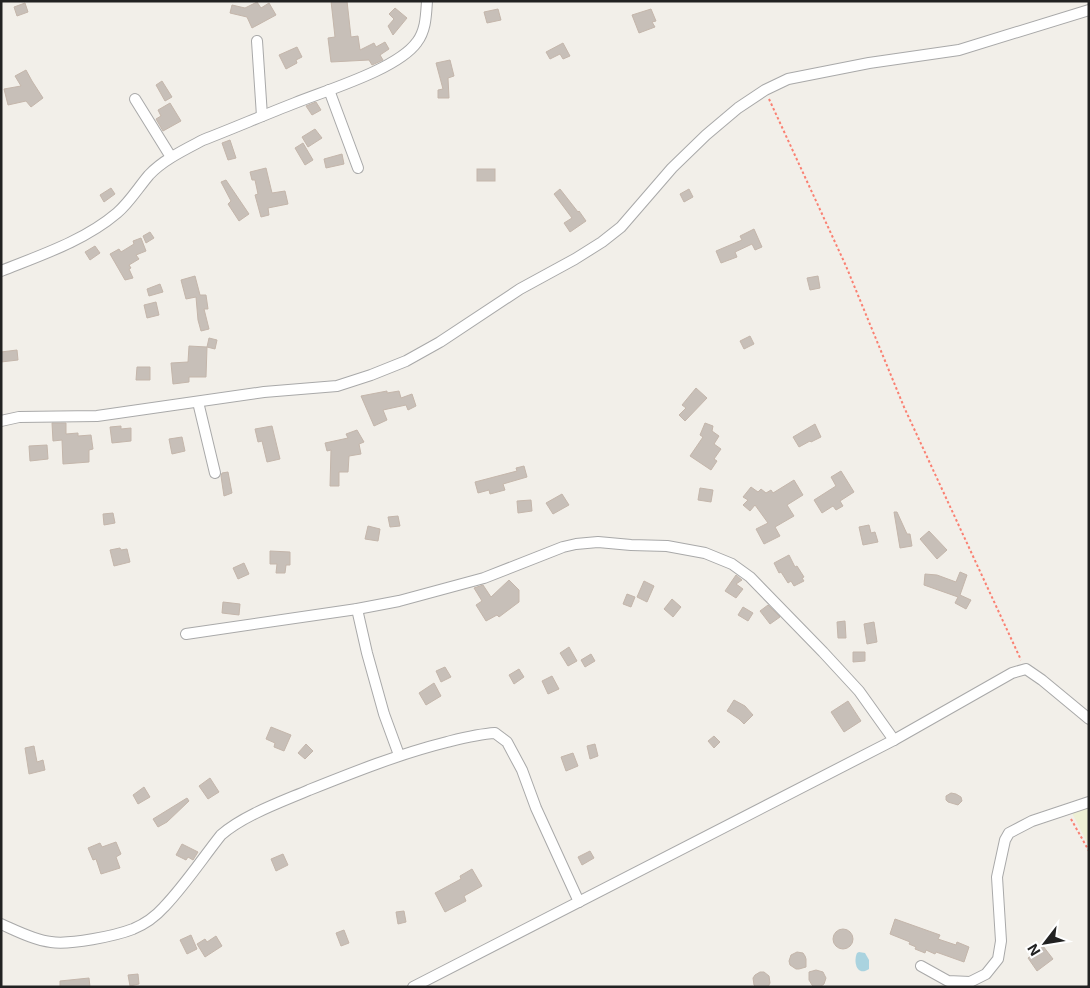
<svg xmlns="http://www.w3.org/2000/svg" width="1090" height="988" font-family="Inter,sans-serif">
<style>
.farmland{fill:#eef0d5}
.water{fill:#aad3df}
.building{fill:#c7bfb8;stroke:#c4b6ab}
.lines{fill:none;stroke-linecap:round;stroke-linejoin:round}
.minor-casing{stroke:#a9a9a9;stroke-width:12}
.path{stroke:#fa8072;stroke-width:2;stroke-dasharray:2.5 2.5;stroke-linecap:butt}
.minor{stroke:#fff;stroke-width:10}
</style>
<rect width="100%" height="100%" fill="#f2efe9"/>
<polygon class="farmland" points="1089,806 1089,846 1071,811"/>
<path class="water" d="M 859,952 L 865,953 L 869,960 L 869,969 C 857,977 853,962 857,953 Z"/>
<g class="building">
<polygon points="331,1 347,1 351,37 358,36 360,50 374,43 376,47 385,42 389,49 380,55 383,60 372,65 369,60 331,62 328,38 335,37"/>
<polygon points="257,2 261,8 269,3 276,15 252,28 247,17 230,13 232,5 245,8"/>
<polygon points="25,3 28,12 17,16 14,7"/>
<polygon points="395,8 407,18 393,35 388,26 394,19 389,14"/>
<polygon points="498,9 501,20 487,23 484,12"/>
<polygon points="651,9 656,21 652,22 655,27 639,33 632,15"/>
<polygon points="563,43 570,56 563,59 560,54 550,59 546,52"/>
<polygon points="297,47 302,57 296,60 297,63 286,69 279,55"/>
<polygon points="450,60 454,76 448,78 449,98 438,98 438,90 443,89 436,63"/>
<polygon points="26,70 32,81 43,98 31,107 26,101 8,105 4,89 21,86 15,76"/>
<polygon points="162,81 172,97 165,101 156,85"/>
<polygon points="316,102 321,110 312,115 306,106"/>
<polygon points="170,103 181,121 163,131 156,119 161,116 158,110"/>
<polygon points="315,129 322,138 308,147 302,137"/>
<polygon points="230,140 236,158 228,160 222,143"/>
<polygon points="303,143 313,160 305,165 295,148"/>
<polygon points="342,154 344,164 326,168 324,159"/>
<polygon points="266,168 272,193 285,191 288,204 268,208 269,215 261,217 255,195 258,194 255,180 252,180 250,172"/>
<rect x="477" y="169" width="18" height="12"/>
<polygon points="226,180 249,214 239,221 228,204 231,201 221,182"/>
<polygon points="111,188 115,194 104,202 100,195"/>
<polygon points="560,189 578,212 579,211 586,221 570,232 564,223 572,218 554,194"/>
<polygon points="689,189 693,197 684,202 680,194"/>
<polygon points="754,229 762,247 755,250 752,244 735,252 737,257 721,263 716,251 742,240 740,236"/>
<polygon points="150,232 154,238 146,243 143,236"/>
<polygon points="141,238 146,251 136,255 139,259 129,265 131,268 129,269 133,278 125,280 110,254 119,249 121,252 134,244 133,241"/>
<polygon points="95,246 100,253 90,260 85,252"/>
<polygon points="195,276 200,295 206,295 208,309 204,309 209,329 201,331 198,320 196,297 186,299 181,280"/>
<polygon points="818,276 820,288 810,290 807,278"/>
<polygon points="160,284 163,292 149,296 147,289"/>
<polygon points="156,302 159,315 147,318 144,305"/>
<polygon points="750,336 754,344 744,349 740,341"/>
<polygon points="209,338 217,340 215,349 207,347"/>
<polygon points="189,346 207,347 206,377 189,377 189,382 173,384 171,363 188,362"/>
<polygon points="17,350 18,360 1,362 1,352"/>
<polygon points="137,367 150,367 150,380 136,380"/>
<polygon points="696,388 707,398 685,421 679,415 686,408 682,405"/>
<polygon points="387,391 387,393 399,391 401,398 412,394 416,406 408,410 406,405 383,410 387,420 374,426 361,396"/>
<polygon points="52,423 66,423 66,434 78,433 78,436 91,435 93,449 89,450 89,462 63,464 62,440 53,441"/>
<polygon points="705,423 713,426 712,431 719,436 714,444 721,449 714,459 717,461 711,470 690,456 703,437 700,435"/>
<polygon points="815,424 821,437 811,442 810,441 799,447 793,437"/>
<polygon points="121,426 121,429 131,428 131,441 112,443 110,427"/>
<polygon points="272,426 280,459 267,462 262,441 258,442 255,429"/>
<polygon points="357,430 364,442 359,444 361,454 349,456 348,472 339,472 339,486 330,486 331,450 327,451 325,443 348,438 346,434"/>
<polygon points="182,437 185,451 172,454 169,439"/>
<polygon points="47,445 48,459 30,461 29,446"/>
<polygon points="524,466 527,477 503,484 505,490 490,494 489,490 478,493 475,482 517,471 516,468"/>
<polygon points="841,471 854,492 840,501 843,506 836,510 833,506 822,513 814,500 836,486 831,477"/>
<polygon points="228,472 232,493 224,496 221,476 222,473"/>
<polygon points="794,480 803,495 787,505 794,516 775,527 780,536 764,544 756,529 768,523 755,505 750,511 743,505 748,500 743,497 751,487 758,492 761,489 766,493 771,490 773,493"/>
<polygon points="700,488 713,490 711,502 698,500"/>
<polygon points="562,494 569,505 553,514 546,503"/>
<polygon points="531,500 532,511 518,513 517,501"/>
<polygon points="894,512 897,512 907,534 910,534 912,546 900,548"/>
<polygon points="113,513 115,523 104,525 103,514"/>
<polygon points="398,516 400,526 390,527 388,517"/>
<polygon points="869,525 871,533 875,532 878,542 863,545 859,527"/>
<polygon points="368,526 380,529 378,541 365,539"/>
<polygon points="929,531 947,550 937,559 920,539"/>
<polygon points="120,548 121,550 127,549 130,562 114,566 110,550"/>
<polygon points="270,551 290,552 290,565 286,565 285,573 276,573 277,564 270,564"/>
<polygon points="789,555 795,567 797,566 804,577 802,578 804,581 794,586 791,581 788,583 781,572 779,573 774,563"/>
<polygon points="244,563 249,574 238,579 233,568"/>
<polygon points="960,572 967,575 960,595 971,600 966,609 955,603 958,597 924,585 925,574 937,575 956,582"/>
<polygon points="736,575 742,580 736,584 743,589 736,598 725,591"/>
<polygon points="509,580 519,590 519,602 499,617 497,615 486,621 476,605 482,601 474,588 483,585 491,597"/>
<polygon points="644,581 654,586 647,602 637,597"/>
<polygon points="627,594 635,597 631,607 623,604"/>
<polygon points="672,599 681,607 673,617 664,609"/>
<polygon points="223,602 240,604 239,615 222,613"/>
<polygon points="768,605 780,617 770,624 760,611"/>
<polygon points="743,607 753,613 748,621 738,615"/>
<polygon points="845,621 846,638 838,638 837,622"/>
<polygon points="874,622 877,642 867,644 864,624"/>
<polygon points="569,647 577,661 568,666 560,653"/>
<polygon points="853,652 865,652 865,661 853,662"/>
<polygon points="591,654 595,661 585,667 581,660"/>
<polygon points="445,667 451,677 441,682 436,671"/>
<polygon points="519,669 524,677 514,684 509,675"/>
<polygon points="552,676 559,689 548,694 542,681"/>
<polygon points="434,683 441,696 426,705 419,693"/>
<polygon points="734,700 745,706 753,715 744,724 739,719 727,711"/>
<polygon points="848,701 861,721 844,732 831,712"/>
<polygon points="271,727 291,735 284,751 274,747 275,743 266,739"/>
<polygon points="714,736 720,742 714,748 708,741"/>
<polygon points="306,744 313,751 305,759 298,753"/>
<polygon points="595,744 598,756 590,759 587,746"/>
<polygon points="34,746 37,762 43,760 45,770 29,774 25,748"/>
<polygon points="573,753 578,766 566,771 561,757"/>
<polygon points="210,778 219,792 208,799 199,786"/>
<polygon points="144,787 150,797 138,804 133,795"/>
<polygon points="951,793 956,794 961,797 962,801 958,805 948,802 946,800 946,796"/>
<polygon points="187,798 189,801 167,822 158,827 153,819"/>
<polygon points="116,842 121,854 116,857 120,868 101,874 96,859 93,860 88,848 100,843 102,847"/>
<polygon points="182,844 198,852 193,860 188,857 186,860 176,855"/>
<polygon points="590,851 594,858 582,865 578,857"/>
<polygon points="283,854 288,865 276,871 271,859"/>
<polygon points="472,869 482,886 464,896 466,901 445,912 435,893 461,879 460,876"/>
<polygon points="404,911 406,922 398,924 396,912"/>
<polygon points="895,919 940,935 938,939 956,945 957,942 969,947 964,962 936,952 935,954 926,950 925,953 915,949 916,947 909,944 910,942 890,934"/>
<circle cx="843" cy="939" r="10"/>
<polygon points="344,930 349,943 341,946 336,933"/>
<polygon points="191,935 197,949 187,954 180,940"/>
<polygon points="216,936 222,946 205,957 197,944 205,939 207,942"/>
<polygon points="1043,946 1053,959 1037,971 1028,958"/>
<polygon points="797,952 803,953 805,956 806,959 806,967 799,969 796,969 790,965 789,961 791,955"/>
<polygon points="816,970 823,972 826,978 824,984 820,987 814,987 812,985 809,980 809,972"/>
<polygon points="760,972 764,972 769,976 770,983 768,987 756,987 754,985 753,978 755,975"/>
<polygon points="138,974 139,984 130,986 128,975"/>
<polygon points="89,978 90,987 60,987 60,981"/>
</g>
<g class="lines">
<defs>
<g id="minor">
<polyline points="257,41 262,116"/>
<polyline points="329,90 358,168"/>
<polyline points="135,99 171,157"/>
<path d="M 1,271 C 41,255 84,241 117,213 C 129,203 138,188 149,175 C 163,160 184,150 203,140 C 234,128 264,115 295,103 C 327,90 398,69 417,42 C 426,30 426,15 427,1"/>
<polyline points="198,402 215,473"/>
<polyline points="1,421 19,417 97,416 264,392 337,386 371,375 406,361 440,342 520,289 575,259 602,242 621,227 672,168 706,135 738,108 765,90 788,79 869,63 959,50 1089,10"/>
<polyline points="357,609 367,653 384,714 399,755"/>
<polyline points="186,634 357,609 399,601 484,578 563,547 576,544 598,542 631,545 667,546 705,553 732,564 750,577 823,652 859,691 894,740"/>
<path d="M 1,924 C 17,931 34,940 51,942 C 70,945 115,936 133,929 C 145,924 156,916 164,907 C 185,885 202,859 221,835 C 244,815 281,802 309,790 C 354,772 399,754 447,742 C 463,738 478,734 495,733 L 507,742 L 522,770 L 536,808 L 579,902"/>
<polyline points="921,966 948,981 970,982 986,974 998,959 1001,941 997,877 1005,840 1009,833 1032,821 1089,802"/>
<polyline points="413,987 894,740 1012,673 1026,669 1042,680 1089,719"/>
</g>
</defs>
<use href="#minor" class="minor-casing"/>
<g class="path">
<polyline points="769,99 846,266 904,407 1021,660"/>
<polyline points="1071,819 1089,851"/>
<polyline points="1087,987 1089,986"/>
</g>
<use href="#minor" class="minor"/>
</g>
<rect width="1090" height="988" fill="none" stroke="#222222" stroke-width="5"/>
<g transform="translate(1045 943) rotate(239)" stroke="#ffffff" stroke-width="4" paint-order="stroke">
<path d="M0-4L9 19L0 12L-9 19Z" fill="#222222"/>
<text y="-8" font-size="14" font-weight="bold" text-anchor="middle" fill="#222222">N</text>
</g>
</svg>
